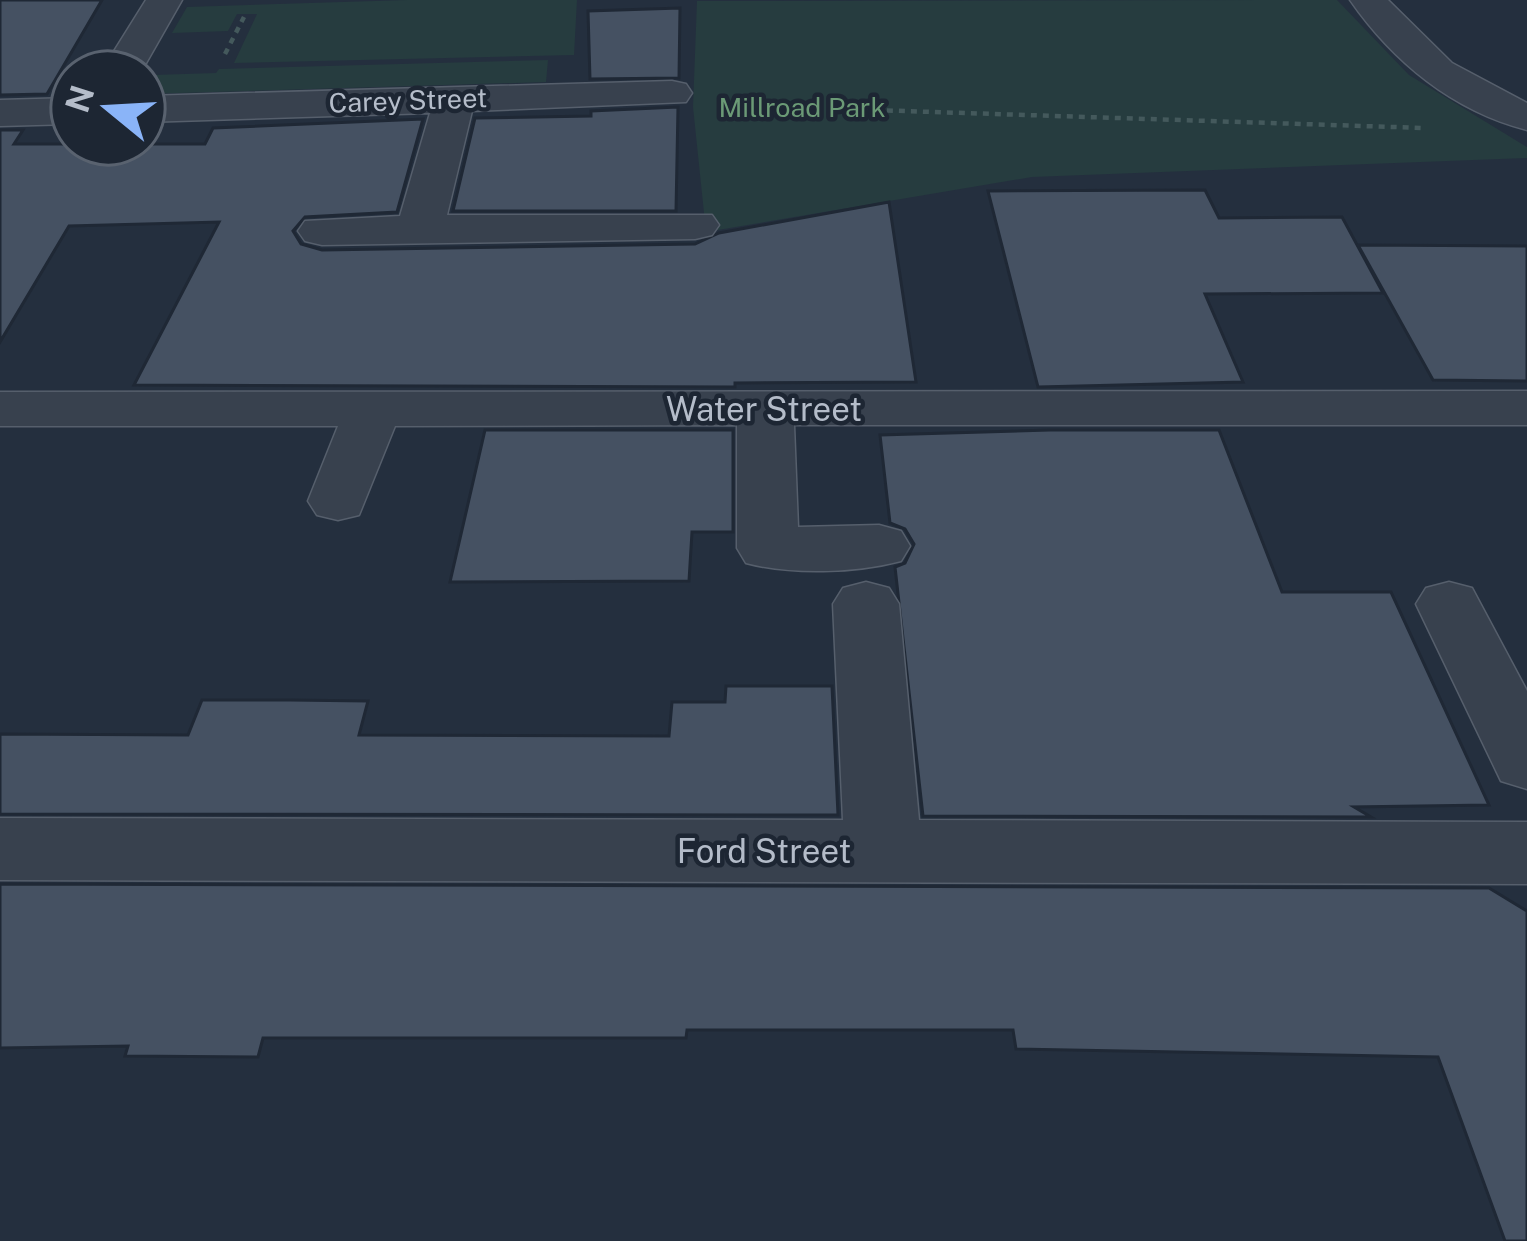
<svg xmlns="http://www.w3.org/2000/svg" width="1527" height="1241" font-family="'Public Sans',sans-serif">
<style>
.green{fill:#263c3f}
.building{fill:#455162;stroke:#1f2835;stroke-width:3}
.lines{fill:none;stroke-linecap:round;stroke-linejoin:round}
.minor-casing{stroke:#565f6c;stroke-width:3}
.path{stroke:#44595c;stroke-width:4.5;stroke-dasharray:6 6;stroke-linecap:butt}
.minor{fill:#38414e;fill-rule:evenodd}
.labels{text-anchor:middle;stroke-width:9;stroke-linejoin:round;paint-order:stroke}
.far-street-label{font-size:27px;fill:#b4bcc9;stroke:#1d2633}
.far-park-label{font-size:27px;fill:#6b9a76;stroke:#1d2633}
.street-label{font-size:33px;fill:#b4bcc9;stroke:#1d2633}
</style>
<rect width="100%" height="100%" fill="#242f3e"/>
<g class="green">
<polygon points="407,0 577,0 574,55 234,63 257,14 237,14 228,31 172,33 187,7"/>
<polygon points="1337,0 1409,75 1527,147 1527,158 1032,177 706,232 693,107 697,1"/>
<polygon points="548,60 546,82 144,94 153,75 216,73 219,69"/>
</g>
<g class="building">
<polygon points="0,0 102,0 47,94 0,95"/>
<polygon points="680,8 679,78 590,79 588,11"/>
<polygon points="678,107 676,211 453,211 475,118 591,116 591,111"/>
<polygon points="423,119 397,212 305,217 293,231 301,244 322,250 695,244 719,233 889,202 916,382 735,383 735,387 134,385 219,222 69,226 0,342 0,130 23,130 14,144 205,144 213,128"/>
<polygon points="1205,190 1219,218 1342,217 1383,293 1205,294 1243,382 1038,387 988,191"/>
<polygon points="1358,245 1527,246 1527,381 1433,380"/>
<polygon points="485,430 733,430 733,532 692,532 689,581 450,582"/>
<polygon points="1050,430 1219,430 1282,592 1391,592 1489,805 1354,807 1371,817 923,816 895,567 905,563 914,544 905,529 890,523 880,435"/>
<polygon points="726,686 832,686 838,815 0,814 0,734 188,735 202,700 290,700 368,701 359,735 669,736 672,702 725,702"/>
<polygon points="0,884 1489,888 1527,911 1527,1241 1505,1241 1438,1057 1016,1049 1013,1030 687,1030 686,1038 263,1038 258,1057 125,1056 128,1046 0,1048"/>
</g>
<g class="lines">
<defs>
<g id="minor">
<polygon points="146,0 182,0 141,72 101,72"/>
<path d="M 1350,0 L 1388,0 L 1452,63 L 1527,103 L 1527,130 C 1453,111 1393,62 1350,0 Z"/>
<polygon points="672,81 686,84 692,93 686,102 472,111 447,215 712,215 719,225 712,235 695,239 322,245 305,241 298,231 305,221 400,216 430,113 144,122 144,96"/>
<polygon points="72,98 72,124 0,126 0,100"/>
<path d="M 1527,391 L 1527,425 L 794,425 L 798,527 L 879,525 L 901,531 L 910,546 L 901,561 C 856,573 791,575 746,563 L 737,548 L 737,425 L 395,426 L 359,515 L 338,520 L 317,515 L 308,501 L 338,426 L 0,426 L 0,392 Z"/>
<polygon points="866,582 889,588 899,604 919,820 1527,822 1527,884 0,880 0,818 843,820 833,604 843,588"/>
<polygon points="1449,582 1472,588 1527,691 1527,789 1501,781 1416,604 1426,588"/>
</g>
</defs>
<use href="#minor" class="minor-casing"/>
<g class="path">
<polyline points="225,54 244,17"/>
<polyline points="719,105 1424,128"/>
</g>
<use href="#minor" class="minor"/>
</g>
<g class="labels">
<g class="far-street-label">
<text transform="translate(408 101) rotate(-2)" y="9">Carey Street</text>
</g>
<g class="far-park-label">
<text x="802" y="117">Millroad Park</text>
</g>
<g class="street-label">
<text x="764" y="421">Water Street</text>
<text x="764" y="863">Ford Street</text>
</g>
</g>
<g transform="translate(108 108) rotate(288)"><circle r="57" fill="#1d2633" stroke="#59626f" stroke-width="3"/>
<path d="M0-9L21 45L0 30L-21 45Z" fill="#8ab4f8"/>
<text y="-18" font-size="33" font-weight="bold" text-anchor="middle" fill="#b4bcc9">N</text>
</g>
</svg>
